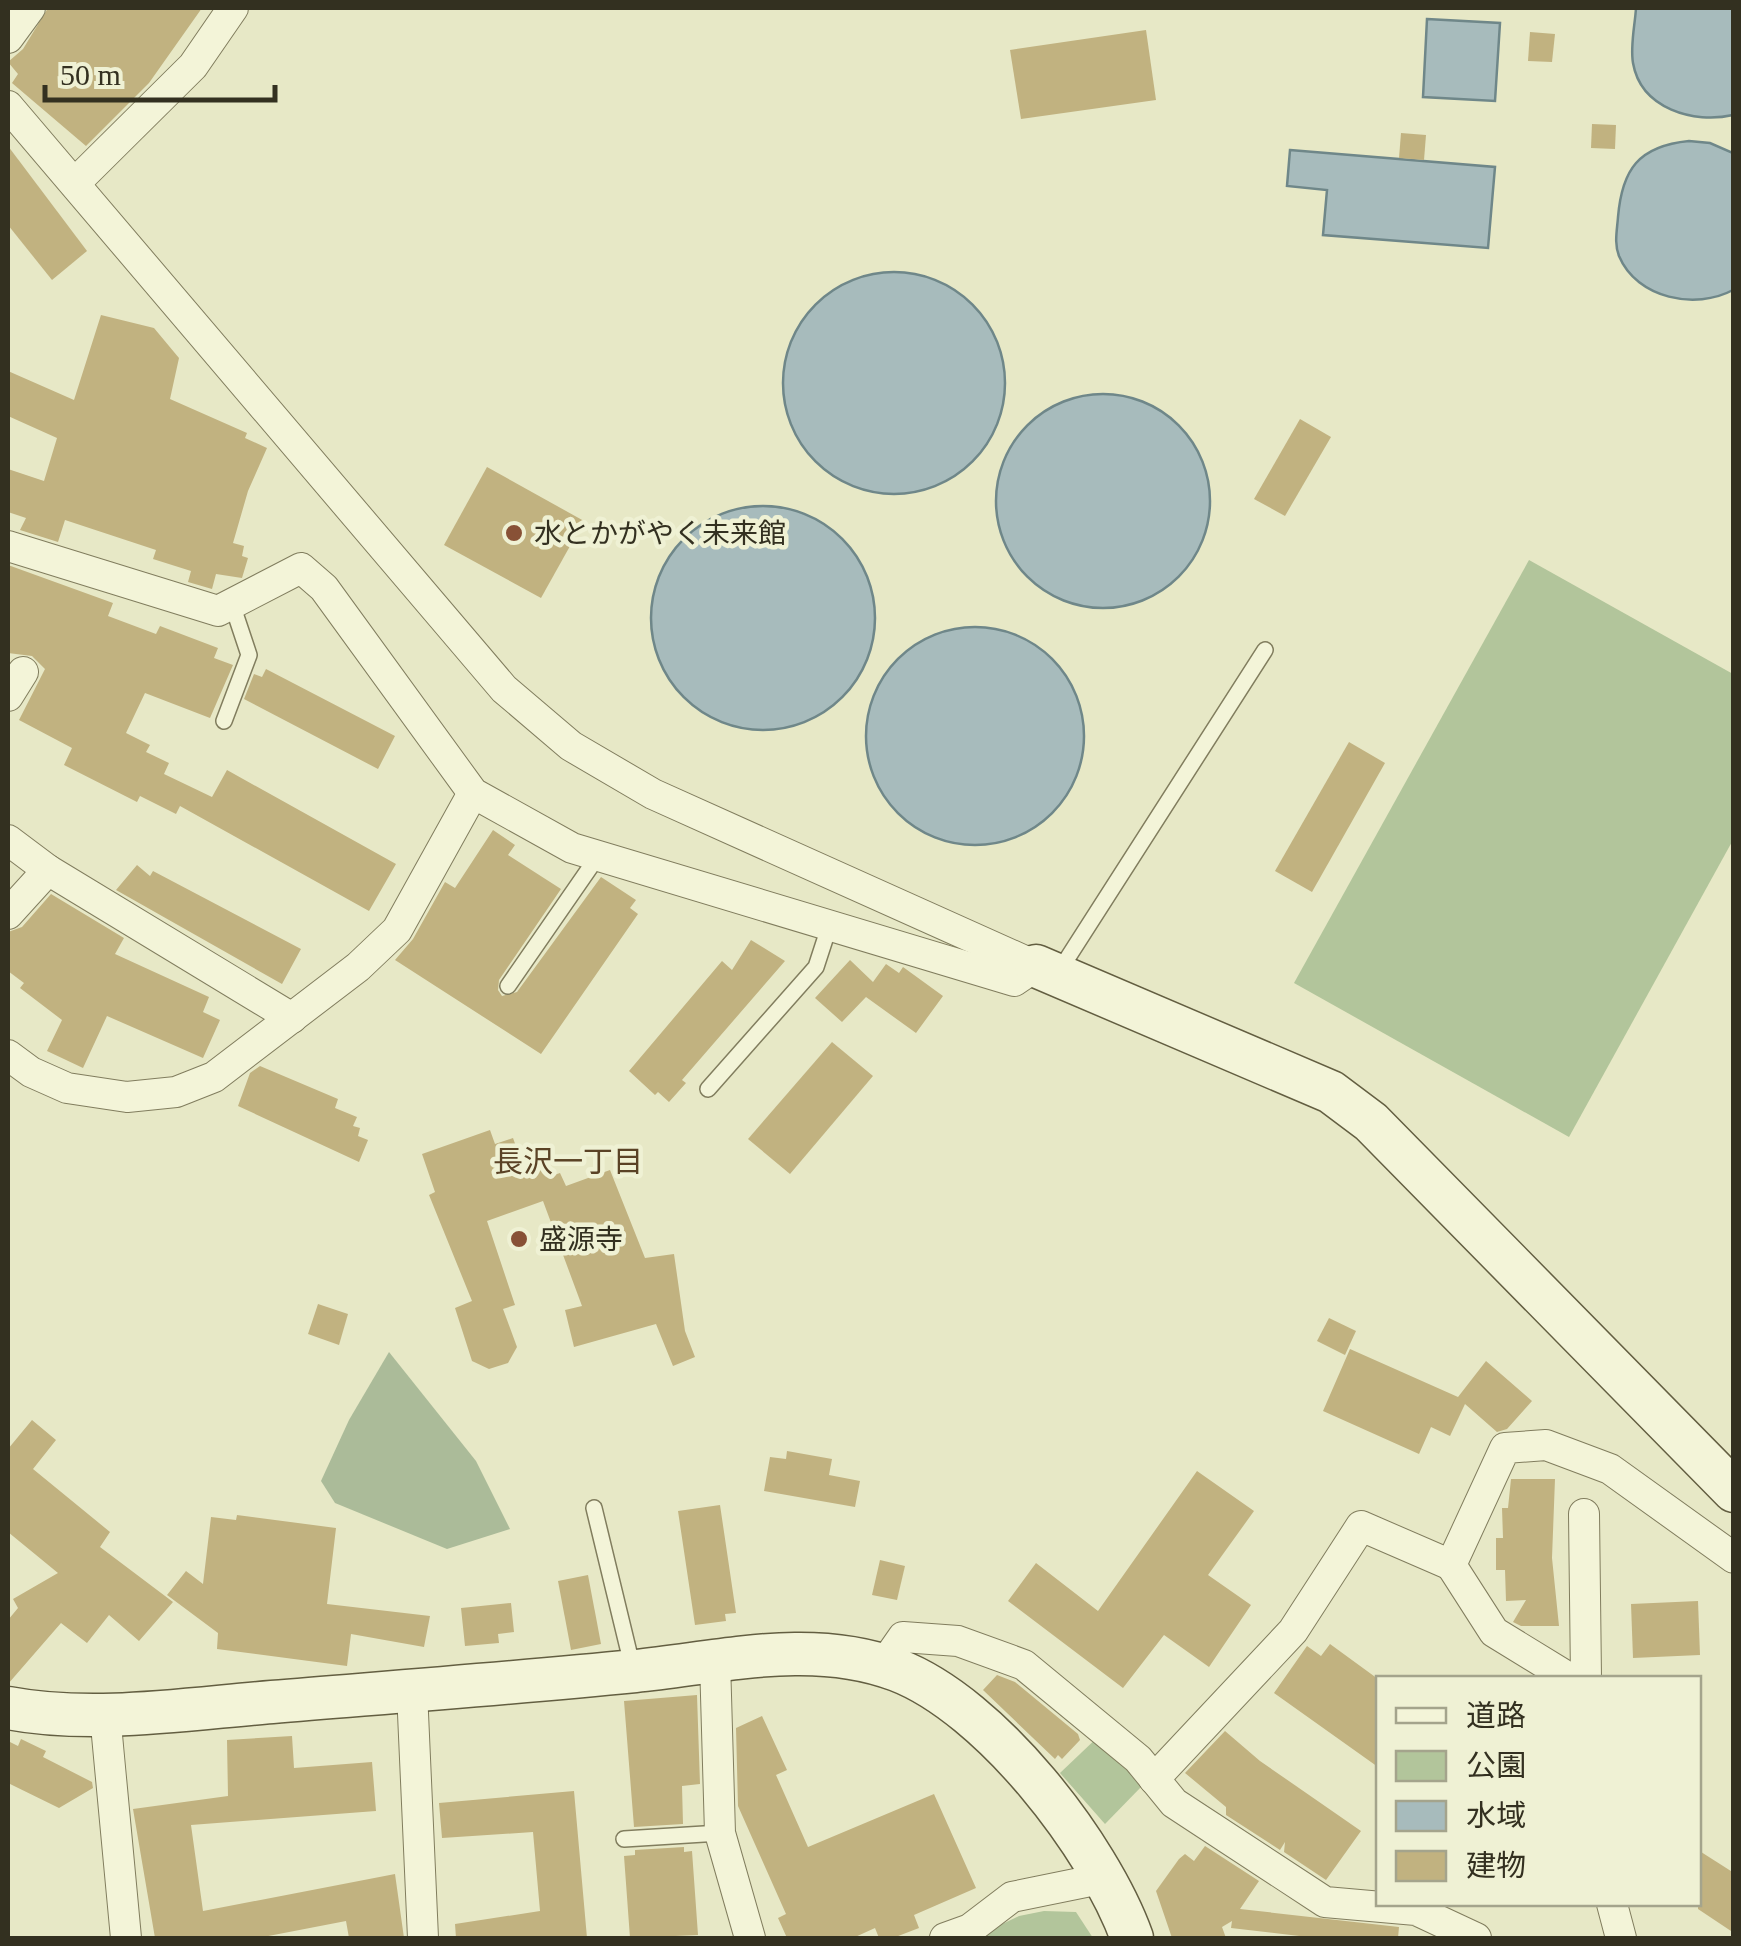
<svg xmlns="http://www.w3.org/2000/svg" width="1741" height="1946" font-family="'Times New Roman','Noto Sans JP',serif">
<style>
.green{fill:#b2c59b}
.cemetery{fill:#abbb99}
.water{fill:#a7bbbc;stroke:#6f8789;stroke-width:2.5}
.building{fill:#c1b280}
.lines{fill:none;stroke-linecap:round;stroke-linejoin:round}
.lane-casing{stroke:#817d5e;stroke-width:18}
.street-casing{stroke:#817d5e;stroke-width:32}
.secondary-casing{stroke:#635e41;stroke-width:45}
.lane{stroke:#f3f4d8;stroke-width:15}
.street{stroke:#f3f4d8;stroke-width:30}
.secondary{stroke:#f3f4d8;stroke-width:42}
.poi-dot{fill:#885136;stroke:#eff1d4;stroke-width:4}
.labels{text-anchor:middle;stroke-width:9;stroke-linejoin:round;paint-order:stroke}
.poi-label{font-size:28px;fill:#333020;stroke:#eff1d4;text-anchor:start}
.neighbourhood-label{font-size:30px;fill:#5a4225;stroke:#eff1d4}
</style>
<rect width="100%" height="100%" fill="#e7e8c6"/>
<g class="green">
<polygon points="1529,560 1733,674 1733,840 1569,1137 1294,983"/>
<polygon points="1101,1734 1142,1786 1105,1824 1060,1773"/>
<polygon points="1044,1911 1076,1912 1093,1938 973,1938 1019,1916"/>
</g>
<polygon class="cemetery" points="389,1352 476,1461 510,1529 447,1549 335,1503 321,1481 349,1420"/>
<g class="water">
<path d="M 1636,8 L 1733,8 L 1733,115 C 1694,124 1641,109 1633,63 C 1630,46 1635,25 1636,8 Z"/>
<polygon points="1427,19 1500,23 1495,101 1423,97"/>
<path d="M 1689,141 L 1710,143 L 1733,153 L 1733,290 C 1696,310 1637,299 1619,256 C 1614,243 1617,231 1618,217 C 1622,170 1638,146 1689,141 Z"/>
<polygon points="1290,150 1495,167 1488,248 1323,235 1327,190 1287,186"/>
<circle cx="894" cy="383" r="111"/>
<circle cx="1103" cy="501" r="107"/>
<circle cx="763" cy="618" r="112"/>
<circle cx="975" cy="736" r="109"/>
</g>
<g class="building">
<polygon points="48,8 202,8 149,83 86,146 12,83 18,74 8,62 23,49"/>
<polygon points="1146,30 1156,100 1021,119 1010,50"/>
<polygon points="1530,32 1555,34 1552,62 1528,61"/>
<polygon points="1592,124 1616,125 1615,149 1591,148"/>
<polygon points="1401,133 1426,135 1424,160 1399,158"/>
<polygon points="8,146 87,251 52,280 8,225"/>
<polygon points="101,315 154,328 179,358 170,399 247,433 245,438 267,448 248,491 233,543 244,546 242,556 248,558 242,578 216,574 212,589 188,582 191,571 153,559 156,550 65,520 58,542 20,530 26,518 8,512 8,469 44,481 57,438 8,416 8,371 74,400"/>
<polygon points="1300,419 1331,437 1285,516 1254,499"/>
<polygon points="487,467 584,521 541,598 444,545"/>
<polygon points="8,565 113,603 108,616 156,634 160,626 218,648 214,658 233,665 210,718 145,693 126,733 150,745 146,752 169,763 164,774 212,797 227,770 396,864 369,911 180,806 176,814 140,796 137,802 64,765 72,748 19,720 45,669 32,656 8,653"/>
<polygon points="266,669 395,736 378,769 244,699 254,674 262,677"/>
<polygon points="1349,742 1385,763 1312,892 1275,871"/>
<polygon points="493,830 515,845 508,855 561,889 499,980 498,990 502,996 517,992 601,877 636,900 630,908 638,914 541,1054 395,960 413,939 445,882 455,888"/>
<polygon points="137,865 150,876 153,871 301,949 282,984 116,890"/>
<polygon points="51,894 124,938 115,954 209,997 203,1012 220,1020 203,1058 107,1016 83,1068 47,1051 62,1020 20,988 24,983 8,971 8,932 22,927"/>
<polygon points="751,940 785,961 682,1080 686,1083 669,1102 658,1092 655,1095 629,1071 722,961 732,970"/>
<polygon points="850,960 873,982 886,964 899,973 903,967 943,996 916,1033 866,997 842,1022 815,998"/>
<polygon points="832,1042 873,1076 790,1174 748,1139"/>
<polygon points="260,1066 338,1099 335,1108 357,1117 353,1126 360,1128 358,1136 368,1140 359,1162 238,1106 250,1073"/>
<polygon points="490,1130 495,1144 513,1138 526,1174 544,1167 548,1177 560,1173 566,1186 610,1170 645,1258 674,1254 685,1331 695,1357 673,1366 656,1324 574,1347 565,1310 582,1306 543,1201 487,1221 515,1305 503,1309 517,1347 508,1363 489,1369 472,1361 455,1308 472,1301 429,1195 435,1192 422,1154"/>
<polygon points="318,1304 348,1314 339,1345 308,1334"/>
<polygon points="1329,1318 1356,1331 1345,1355 1317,1341"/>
<polygon points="1350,1349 1458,1397 1486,1361 1532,1401 1507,1429 1497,1432 1465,1404 1450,1436 1431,1427 1419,1454 1323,1411"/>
<polygon points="32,1420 56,1440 33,1469 110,1532 100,1547 173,1602 139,1641 109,1615 87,1643 61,1623 8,1684 8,1620 18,1608 13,1599 58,1573 8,1532 8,1449"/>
<polygon points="787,1451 832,1459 829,1475 860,1481 855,1507 764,1491 770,1457 786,1459"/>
<polygon points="1197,1471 1254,1511 1208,1575 1251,1605 1209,1667 1164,1635 1123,1688 1008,1601 1036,1563 1098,1611"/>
<polygon points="1511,1479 1555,1479 1552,1558 1559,1626 1521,1626 1513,1622 1526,1600 1506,1601 1505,1570 1496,1570 1496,1538 1503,1538 1502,1508 1508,1508"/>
<polygon points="720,1505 736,1613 725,1614 726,1621 695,1625 678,1511"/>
<polygon points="237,1515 336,1528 327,1604 430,1616 424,1647 351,1634 347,1666 217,1649 218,1633 167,1595 186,1571 203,1584 211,1517 236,1520"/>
<polygon points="880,1560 905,1566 897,1600 872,1595"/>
<polygon points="588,1575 601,1644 571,1650 558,1581"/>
<polygon points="1698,1601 1700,1655 1633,1658 1631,1604"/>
<polygon points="511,1603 514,1632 498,1634 499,1643 465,1646 461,1608"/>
<polygon points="1330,1644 1378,1679 1378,1767 1274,1693 1307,1646 1321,1656"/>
<polygon points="997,1675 1015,1682 1078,1734 1080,1740 1062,1759 1058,1755 1055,1759 983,1690"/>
<polygon points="697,1695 700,1784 682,1786 683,1824 634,1827 624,1701"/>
<polygon points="762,1716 787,1770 776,1775 808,1847 934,1794 976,1888 914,1915 919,1928 893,1938 879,1938 875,1928 853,1938 787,1938 778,1918 786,1914 738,1806 736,1728"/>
<polygon points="1225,1731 1260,1761 1361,1831 1326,1880 1284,1852 1285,1842 1280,1850 1226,1815 1226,1807 1185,1773"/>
<polygon points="292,1736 294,1768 372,1762 376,1811 191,1825 203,1911 395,1874 404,1938 349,1938 346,1921 258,1938 155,1938 133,1809 228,1796 227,1740"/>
<polygon points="21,1739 46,1751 43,1757 92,1782 93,1788 59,1808 8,1783 8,1741 18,1746"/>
<polygon points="574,1791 587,1938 456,1938 455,1924 540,1911 533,1832 442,1838 439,1803"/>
<polygon points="1205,1846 1259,1881 1240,1909 1399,1927 1398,1938 1316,1938 1231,1928 1232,1921 1222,1927 1226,1938 1172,1938 1156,1891 1179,1859 1185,1854 1194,1861"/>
<polygon points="684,1847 684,1852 692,1851 698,1935 630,1938 624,1856 635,1855 635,1850"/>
<polygon points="1698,1850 1734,1873 1734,1933 1698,1909"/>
</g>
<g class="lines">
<defs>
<g id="lane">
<polyline points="224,721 249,655 232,604"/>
<polyline points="1058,973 1265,650"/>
<polyline points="508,986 598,856"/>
<polyline points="708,1089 816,967 830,924"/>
<polyline points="594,1508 633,1669"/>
<polyline points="624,1839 720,1833"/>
</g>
<g id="street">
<polyline points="8,38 30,8"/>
<polyline points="8,106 504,689 571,746 653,794 1036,966"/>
<polyline points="75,183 193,66 233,8"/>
<polyline points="8,546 218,611 301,568 324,588 473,793 572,848 1014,981 1036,966"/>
<polyline points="8,696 23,672"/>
<polyline points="8,840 48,870 292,1018"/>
<polyline points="8,914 48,870"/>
<polyline points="8,1055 31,1072 67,1088 127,1097 176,1092 214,1077 358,967 397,930 473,793"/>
<polyline points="1584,1514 1586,1678"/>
<polyline points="715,1661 720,1833 750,1938"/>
<polyline points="882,1667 903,1637 958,1641 1024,1665 1138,1759 1174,1803 1325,1902 1416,1910 1476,1938"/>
<polyline points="1569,1678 1494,1632 1451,1565 1505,1448 1546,1445 1610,1469 1734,1558"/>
<polyline points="412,1691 423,1938"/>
<polyline points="105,1714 126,1938"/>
<polyline points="1154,1779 1293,1631 1361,1526 1451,1565"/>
<polyline points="1612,1904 1621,1938"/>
<polyline points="945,1938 970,1929 1012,1897 1105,1878"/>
</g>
<g id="secondary">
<polyline points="1036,966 1331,1092 1371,1122 1734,1491"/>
<path d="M 8,1708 C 93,1724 186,1709 272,1702 C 393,1692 514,1683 635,1671 C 723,1662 812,1638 897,1670 C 991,1706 1099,1846 1132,1938"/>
</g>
</defs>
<use href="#lane" class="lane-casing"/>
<use href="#street" class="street-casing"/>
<use href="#secondary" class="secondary-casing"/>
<use href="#lane" class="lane"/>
<use href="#street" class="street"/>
<use href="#secondary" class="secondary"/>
</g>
<g class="poi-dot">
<circle cx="514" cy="533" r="10"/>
<circle cx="519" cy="1239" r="10"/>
</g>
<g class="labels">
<g class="poi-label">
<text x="534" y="543">水とかがやく未来館</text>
<text x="539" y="1249">盛源寺</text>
</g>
<g class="neighbourhood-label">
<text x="568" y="1172">長沢一丁目</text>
</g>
</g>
<rect width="1741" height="1946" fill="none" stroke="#333020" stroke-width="20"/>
<rect x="1376" y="1676" width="325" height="230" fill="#eff1d4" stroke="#a4a48c" stroke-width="2.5"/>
<rect x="1396" y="1708" width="50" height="15" fill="#f3f4d8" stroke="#a4a48c" stroke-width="2.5"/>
<text x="1466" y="1726" font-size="30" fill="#333020">道路</text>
<rect x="1396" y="1751" width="50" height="30" fill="#b2c59b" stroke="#a4a48c" stroke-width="2.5"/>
<text x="1466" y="1776" font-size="30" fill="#333020">公園</text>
<rect x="1396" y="1801" width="50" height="30" fill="#a7bbbc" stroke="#a4a48c" stroke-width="2.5"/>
<text x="1466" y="1826" font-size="30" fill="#333020">水域</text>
<rect x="1396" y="1851" width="50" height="30" fill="#c1b280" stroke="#a4a48c" stroke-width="2.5"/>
<text x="1466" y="1876" font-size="30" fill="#333020">建物</text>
<path d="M45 85v15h230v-15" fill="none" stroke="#333020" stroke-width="5"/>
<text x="60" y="85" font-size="30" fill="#333020" stroke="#eff1d4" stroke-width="8" paint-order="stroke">50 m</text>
</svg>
